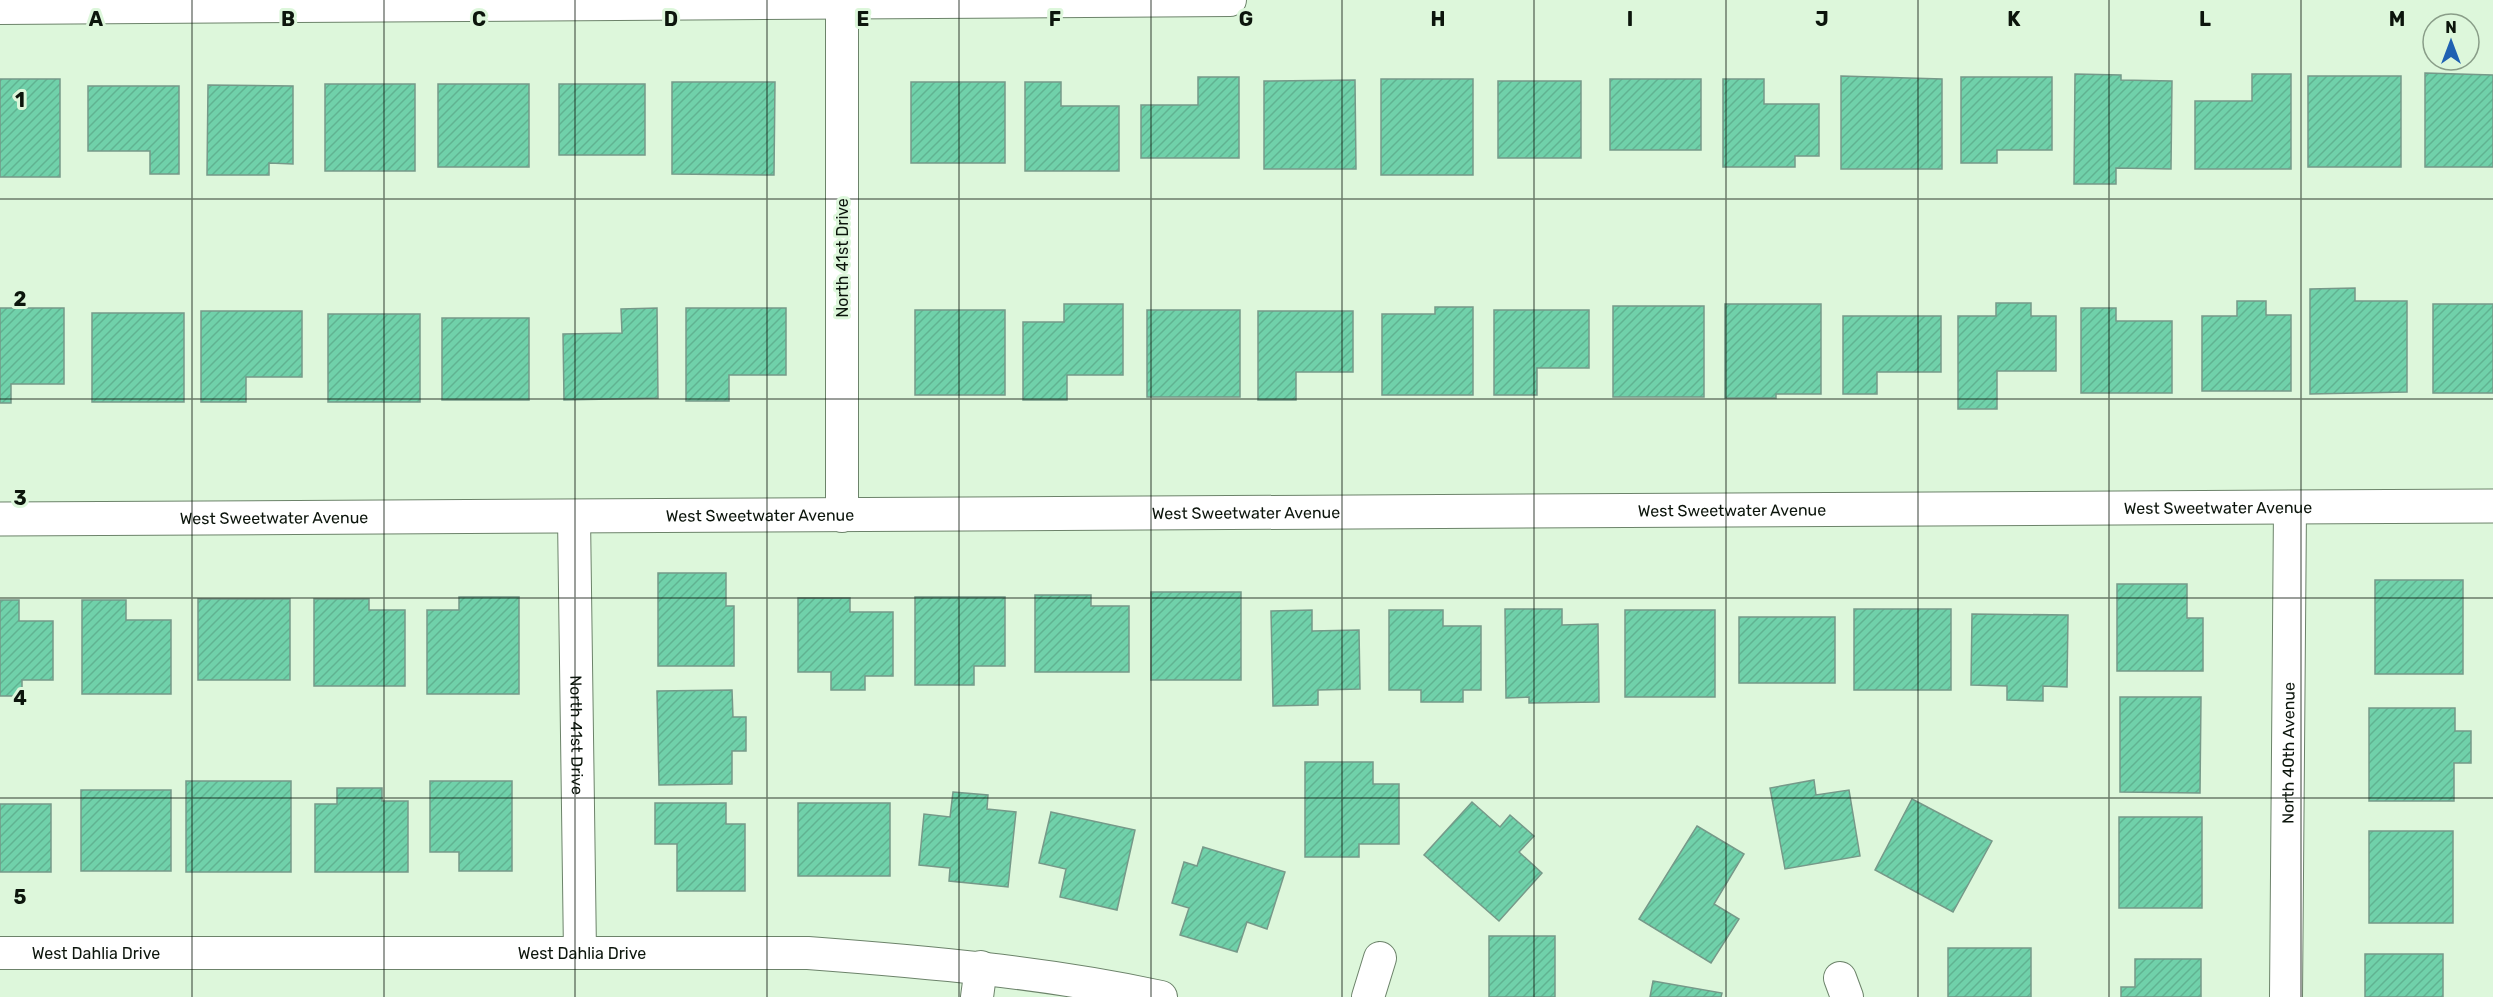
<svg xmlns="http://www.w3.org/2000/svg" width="2493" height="997" font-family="Rubik,sans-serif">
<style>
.building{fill:url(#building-hatch);stroke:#769989;stroke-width:1.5}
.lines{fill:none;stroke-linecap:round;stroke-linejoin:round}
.street-casing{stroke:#6c836a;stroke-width:34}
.secondary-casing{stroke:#6c836a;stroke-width:35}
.street{stroke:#fff;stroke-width:32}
.secondary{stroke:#fff;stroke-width:33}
.grid{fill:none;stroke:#0c150c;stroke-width:1.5;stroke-opacity:0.55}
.labels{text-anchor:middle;stroke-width:6;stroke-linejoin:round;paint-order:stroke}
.street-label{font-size:16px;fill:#0c150c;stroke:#ddf7db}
.grid-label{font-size:20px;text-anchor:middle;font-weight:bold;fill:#0c150c;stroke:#ddf7db;stroke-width:6;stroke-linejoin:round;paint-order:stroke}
</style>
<defs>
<pattern id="building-hatch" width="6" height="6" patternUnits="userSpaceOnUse" patternTransform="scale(1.5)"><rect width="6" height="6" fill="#70d1aa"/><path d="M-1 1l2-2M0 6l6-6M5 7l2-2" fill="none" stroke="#60b391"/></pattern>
</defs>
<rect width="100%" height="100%" fill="#ddf7db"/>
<g class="building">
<polygon points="2425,73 2493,75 2493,167 2425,167"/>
<polygon points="2075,74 2121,75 2121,80 2172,81 2171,169 2116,168 2116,184 2074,184"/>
<polygon points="2252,74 2291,74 2291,169 2195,169 2195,101 2252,101"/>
<polygon points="1841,76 1942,79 1942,169 1841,169"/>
<rect x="2308" y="76" width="93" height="91"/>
<polygon points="1198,77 1239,77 1239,158 1141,158 1141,105 1198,105"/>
<polygon points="1961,77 2052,77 2052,150 1997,150 1997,163 1961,163"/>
<rect x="0" y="79" width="60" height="98"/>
<rect x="1381" y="79" width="92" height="96"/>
<rect x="1610" y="79" width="91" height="71"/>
<polygon points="1723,79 1764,79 1764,104 1819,104 1819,156 1795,156 1795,167 1723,167"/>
<polygon points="1355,80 1356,169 1264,169 1264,81"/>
<rect x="1498" y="81" width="83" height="77"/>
<polygon points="672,82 775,82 774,175 672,174"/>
<rect x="911" y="82" width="94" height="81"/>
<polygon points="1025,82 1061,82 1061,106 1119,106 1119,171 1025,171"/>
<rect x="325" y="84" width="90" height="87"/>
<rect x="438" y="84" width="91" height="83"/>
<rect x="559" y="84" width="86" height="71"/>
<polygon points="208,85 293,86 293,164 269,163 269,175 207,175"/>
<polygon points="88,86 179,86 179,174 150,174 150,151 88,151"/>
<polygon points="2355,288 2355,301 2407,301 2407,392 2310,394 2310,289"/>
<polygon points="2237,301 2266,301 2266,315 2291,315 2291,391 2202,391 2202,316 2237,316"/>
<polygon points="1996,303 2031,303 2031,316 2056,316 2056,371 1997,371 1997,409 1958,409 1958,316 1996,316"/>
<polygon points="1064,304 1123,304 1123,375 1067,375 1067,400 1023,400 1023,322 1064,322"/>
<polygon points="1725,304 1821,304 1821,394 1776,394 1776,398 1725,398"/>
<rect x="2433" y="304" width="60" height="89"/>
<rect x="1613" y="306" width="91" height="91"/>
<polygon points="1435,307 1473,307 1473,395 1382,395 1382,314 1435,314"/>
<polygon points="0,308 64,308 64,384 11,384 11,403 0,403"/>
<polygon points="657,308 658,398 564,400 563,334 622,333 621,309"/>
<polygon points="686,308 786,308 786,375 729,375 729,401 686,401"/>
<polygon points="2081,308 2116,308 2116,321 2172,321 2172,393 2081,393"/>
<rect x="915" y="310" width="90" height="85"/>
<rect x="1147" y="310" width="93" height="87"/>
<polygon points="1494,310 1589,310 1589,368 1537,368 1537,395 1494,395"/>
<polygon points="201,311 302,311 302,377 246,377 246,402 201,402"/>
<polygon points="1258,311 1353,311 1353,372 1296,372 1296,400 1258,400"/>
<rect x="92" y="313" width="92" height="89"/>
<rect x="328" y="314" width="92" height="88"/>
<polygon points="1843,316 1941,316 1941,372 1877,372 1877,394 1843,394"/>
<rect x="442" y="318" width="87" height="82"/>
<polygon points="658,573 726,573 726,606 734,606 734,666 658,666"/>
<rect x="2375" y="580" width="88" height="94"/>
<polygon points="2117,584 2187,584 2187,618 2203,618 2203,671 2117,671"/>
<rect x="1151" y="592" width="90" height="88"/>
<polygon points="1035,595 1091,595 1091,606 1129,606 1129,672 1035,672"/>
<polygon points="459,597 519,597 519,694 427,694 427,610 459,610"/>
<polygon points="915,597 1005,597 1005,666 974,666 974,685 915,685"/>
<polygon points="798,598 850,598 850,612 893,612 893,676 865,676 865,690 831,690 831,672 798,672"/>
<rect x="198" y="599" width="92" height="81"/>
<polygon points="314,599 369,599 369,610 405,610 405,686 314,686"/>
<polygon points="0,600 19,600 19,621 53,621 53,680 22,680 22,696 0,696"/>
<polygon points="82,600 126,600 126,620 171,620 171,694 82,694"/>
<polygon points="1505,609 1562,609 1562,625 1598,624 1599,702 1529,703 1529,697 1506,698"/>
<rect x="1854" y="609" width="97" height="81"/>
<polygon points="1312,610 1312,631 1359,630 1360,689 1318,690 1318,705 1273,706 1271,611"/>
<polygon points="1389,610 1443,610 1443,626 1481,626 1481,690 1463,690 1463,702 1421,702 1421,690 1389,690"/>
<rect x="1625" y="610" width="90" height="87"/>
<polygon points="1972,614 2068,615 2067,687 2043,686 2043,701 2007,700 2007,686 1971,685"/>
<rect x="1739" y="617" width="96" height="66"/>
<polygon points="732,690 733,717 746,717 746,751 732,751 732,784 659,785 657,691"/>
<polygon points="2120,697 2201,697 2200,793 2120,792"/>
<polygon points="2369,708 2455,708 2455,731 2471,731 2471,763 2454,763 2454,801 2369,801"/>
<polygon points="1305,762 1373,762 1373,784 1399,784 1399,844 1359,844 1359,857 1305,857"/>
<polygon points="1814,780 1816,795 1849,790 1860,856 1785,869 1770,788"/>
<rect x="186" y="781" width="105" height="91"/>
<polygon points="430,781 512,781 512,871 459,871 459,852 430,852"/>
<polygon points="337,788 382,788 382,801 408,801 408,872 315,872 315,804 337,804"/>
<rect x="81" y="790" width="90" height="81"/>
<polygon points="953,792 988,795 987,809 1016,812 1008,887 949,881 950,868 919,865 924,814 950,817"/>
<polygon points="1912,799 1992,841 1953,912 1875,870"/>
<polygon points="1472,802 1500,827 1510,815 1534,836 1519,852 1542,873 1499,921 1424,855"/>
<polygon points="655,803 726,803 726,824 745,824 745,891 677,891 677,844 655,844"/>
<rect x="798" y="803" width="92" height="73"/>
<rect x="0" y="804" width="51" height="68"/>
<polygon points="1051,812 1135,830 1117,910 1060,897 1066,869 1039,863"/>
<rect x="2119" y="817" width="83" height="91"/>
<polygon points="1697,826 1744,854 1714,904 1739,919 1711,963 1639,919"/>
<rect x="2369" y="831" width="84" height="92"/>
<polygon points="1203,847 1285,872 1267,929 1247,922 1237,952 1180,935 1189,908 1172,903 1184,862 1197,866"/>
<rect x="1489" y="936" width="66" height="61"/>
<rect x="1948" y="948" width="83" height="49"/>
<rect x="2365" y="954" width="78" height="43"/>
<polygon points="2135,959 2201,959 2201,997 2121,997 2121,987 2135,987"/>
<polygon points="1653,981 1722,993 1721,997 1650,997"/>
</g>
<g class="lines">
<defs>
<g id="street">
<polyline points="0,8 1230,0"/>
<polyline points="842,516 842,0"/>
<path id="s1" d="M 574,517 L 580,953"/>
<path id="s2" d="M 0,953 L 808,953 C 927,962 1044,972 1161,997"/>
<polyline points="1840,978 1847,997"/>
<polyline points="977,997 981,967"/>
<polyline points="1368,997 1380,958"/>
<path id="s3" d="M 2286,997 L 2290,507"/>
</g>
<g id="secondary">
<path id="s4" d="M 0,519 L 2493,506"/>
</g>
</defs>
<use href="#street" class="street-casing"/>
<use href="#secondary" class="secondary-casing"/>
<use href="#street" class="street"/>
<use href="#secondary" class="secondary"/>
</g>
<path class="grid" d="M 192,0 L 192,997M 384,0 L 384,997M 575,0 L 575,997M 767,0 L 767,997M 959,0 L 959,997M 1151,0 L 1151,997M 1342,0 L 1342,997M 1534,0 L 1534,997M 1726,0 L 1726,997M 1918,0 L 1918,997M 2109,0 L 2109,997M 2301,0 L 2301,997M 0,199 L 2493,199M 0,399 L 2493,399M 0,598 L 2493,598M 0,798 L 2493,798"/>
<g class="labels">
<g class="street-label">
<text transform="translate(842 258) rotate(-90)" y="6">North 41st Drive</text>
<text dy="6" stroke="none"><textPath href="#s4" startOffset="2218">West Sweetwater Avenue</textPath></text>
<text dy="6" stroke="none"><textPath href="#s4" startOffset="1732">West Sweetwater Avenue</textPath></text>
<text dy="6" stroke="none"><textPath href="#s4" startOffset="1246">West Sweetwater Avenue</textPath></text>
<text dy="6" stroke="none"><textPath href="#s4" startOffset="760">West Sweetwater Avenue</textPath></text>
<text dy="6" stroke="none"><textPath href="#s4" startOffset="274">West Sweetwater Avenue</textPath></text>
<text dy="6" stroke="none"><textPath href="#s1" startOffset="218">North 41st Drive</textPath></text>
<text dy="6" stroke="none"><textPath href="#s3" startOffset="244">North 40th Avenue</textPath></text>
<text dy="6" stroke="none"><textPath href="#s2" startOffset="96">West Dahlia Drive</textPath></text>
<text dy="6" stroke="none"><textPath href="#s2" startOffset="582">West Dahlia Drive</textPath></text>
</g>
</g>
<g class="grid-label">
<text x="96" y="26">A</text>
<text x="288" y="26">B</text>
<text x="479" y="26">C</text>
<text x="671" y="26">D</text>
<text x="863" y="26">E</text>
<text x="1055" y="26">F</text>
<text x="1246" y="26">G</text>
<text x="1438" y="26">H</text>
<text x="1630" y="26">I</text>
<text x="1822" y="26">J</text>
<text x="2014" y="26">K</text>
<text x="2205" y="26">L</text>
<text x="2397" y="26">M</text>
<text x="20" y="107">1</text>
<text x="20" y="306">2</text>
<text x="20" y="505">3</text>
<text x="20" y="705">4</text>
<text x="20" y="904">5</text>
</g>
<g transform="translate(2451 42)"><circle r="28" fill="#ddf7db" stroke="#899d88" stroke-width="1.5"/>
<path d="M0-4.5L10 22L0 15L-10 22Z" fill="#1f61b2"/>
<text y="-9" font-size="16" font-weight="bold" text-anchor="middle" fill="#0c150c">N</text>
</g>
</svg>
